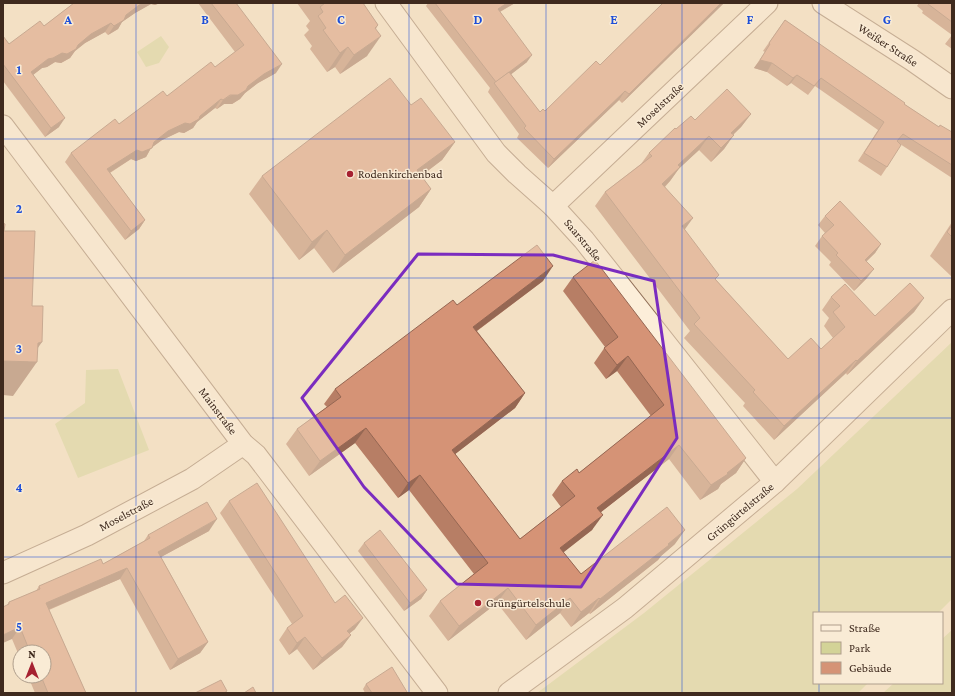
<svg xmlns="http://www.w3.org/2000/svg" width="955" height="696" font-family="'Crimson Pro',serif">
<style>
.green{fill:#d3d397}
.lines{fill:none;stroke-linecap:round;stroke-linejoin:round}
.minor-casing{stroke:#906f58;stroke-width:23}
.minor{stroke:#fceed9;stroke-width:21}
.wall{fill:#b77e65}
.shaded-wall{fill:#956753}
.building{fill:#d59376;stroke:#956753}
.marked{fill:none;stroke:#7b2cbf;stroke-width:3;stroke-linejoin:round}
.grid{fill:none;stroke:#1d4ed8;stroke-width:1;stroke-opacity:0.55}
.poi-dot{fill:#a62131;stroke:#f9ebd5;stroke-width:1.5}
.labels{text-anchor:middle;stroke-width:3;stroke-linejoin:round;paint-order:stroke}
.street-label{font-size:12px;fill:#3f2a1e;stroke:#f9ebd5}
.poi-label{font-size:12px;fill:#3f2a1e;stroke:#f9ebd5;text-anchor:start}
.grid-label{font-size:13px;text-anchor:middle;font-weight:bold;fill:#1d4ed8;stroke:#f9ebd5;stroke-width:3;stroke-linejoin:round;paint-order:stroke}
</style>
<rect width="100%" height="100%" fill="#f3e0c4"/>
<g class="green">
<polygon points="161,36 169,47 159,63 146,67 137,52"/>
<polygon points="952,342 952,599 938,613 814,613 814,683 868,683 858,693 537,693 644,613 797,489"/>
<polygon points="118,369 149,450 78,478 55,424 85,403 86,370"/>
<polygon points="952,630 952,693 883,693 894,683 942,683 942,639"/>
</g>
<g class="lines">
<defs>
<g id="minor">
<polyline points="386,3 496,153 517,174 553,206 584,240 775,482"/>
<polyline points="823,3 912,60 952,88"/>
<polyline points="3,126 243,444 256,455 437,693"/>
<polyline points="553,206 767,3"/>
<polyline points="3,573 87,535 192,479 243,444"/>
<polyline points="509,693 625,608 775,482 952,310"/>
</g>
</defs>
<use href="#minor" class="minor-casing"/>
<use href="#minor" class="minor"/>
</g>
<g class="wall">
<polygon points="74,3 160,3 155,5 151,4 135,13 122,22 118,29 108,35 105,32 85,43 75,51 70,58 61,63 55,62 47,67 42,68 33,75 59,127 45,137 3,81 3,36 9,44 44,26"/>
<polygon points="198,3 236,3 276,73 258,83 245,93 240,99 232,104 224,104 217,109 215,108 197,122 193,128 184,133 179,132 162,140 151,148 146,157 136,161 131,159 110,173 145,220 139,229 125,240 65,162 71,153 215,67 235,52"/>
<polygon points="297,3 363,3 378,25 376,29 367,56 340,74 335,67 327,72 310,49 312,46 304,35 309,30 306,26 310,21"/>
<polygon points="428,3 515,3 500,12 527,62 511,74 540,112 545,111 600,65 663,3 724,3 622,103 619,100 548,168 517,138 519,134 488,92 490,88 426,6"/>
<polygon points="919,3 952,3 952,49 945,44 952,35 922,13 923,11 917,6"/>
<polygon points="785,20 904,104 939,127 952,132 952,178 900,144 887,167 881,176 858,161 878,130 815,86 808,95 791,83 787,86 767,72 754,68 765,52 763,51"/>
<polygon points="411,105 455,142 442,160 421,176 431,189 419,207 333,273 314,248 299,260 249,194 262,176"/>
<polygon points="751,114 741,127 733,135 724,149 711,162 699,150 680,167 670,181 665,187 685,230 716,280 788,359 821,349 833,338 824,326 829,318 822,310 831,297 875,316 924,298 914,312 847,375 846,373 774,440 743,406 745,403 684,338 690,331 595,206 605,192 641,164 649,153 676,129 695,120"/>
<polygon points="825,216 881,244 875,253 867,261 867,278 854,291 829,265 831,262 815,246 822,236 825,233 818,225"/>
<polygon points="952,222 952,275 951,276 930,256"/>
<polygon points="573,277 746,458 736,473 721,484 718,489 700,500 669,459 601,512 592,530 563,552 581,574 675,544 661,556 658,560 590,614 589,613 571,627 560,613 526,640 497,603 448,641 429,616 440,601 474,574 409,490 398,498 355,443 309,476 286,444 297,429 327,407 324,404 335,389 457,305 543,281 477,331 525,393 515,408 455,454 520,539 561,507 552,495 562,481 579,473 651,416 617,371 606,379 594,363 605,347 563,291"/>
<polygon points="229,501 335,603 355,629 349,634 351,635 342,647 313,670 297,649 289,655 279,640 287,628 292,624 220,513"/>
<polygon points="209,531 161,557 208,642 200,653 170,670 120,579 49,610 86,693 35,693 28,676 44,676 44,652 20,652 20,658 12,639 7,605 9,602 36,591 39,586 103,564 144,541 148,535"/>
<polygon points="364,543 427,590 421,599 404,611 358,551"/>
<polygon points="366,684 407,692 406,693 365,693 363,689"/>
</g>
<g class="shaded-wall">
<polygon points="142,3 160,3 155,5 151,4 135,13 122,22 118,29 108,35 114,26 126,15"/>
<polygon points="507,3 515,3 492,16 498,9"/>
<polygon points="721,3 724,3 622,103 629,94"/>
<polygon points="111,23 105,32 85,43 75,51 70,58 61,63 55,62 47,67 42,68 25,81 31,72 48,59 78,45 91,34"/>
<polygon points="381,36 367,56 340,74 354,55"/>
<polygon points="348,47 335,67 327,72 340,53"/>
<polygon points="532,55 527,62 496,86 496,82"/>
<polygon points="760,60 772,63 767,72 754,68"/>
<polygon points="282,64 276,73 258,83 245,93 240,99 232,104 224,104 217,109 223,100 248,86 264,74"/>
<polygon points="797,75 791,83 787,86 793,78"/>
<polygon points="625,91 619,100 548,168 554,159"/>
<polygon points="221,99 215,108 197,122 193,128 184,133 179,132 162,140 151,148 146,157 136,161 131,159 101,178 107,169 137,150 154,142 168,131 200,116"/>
<polygon points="751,114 741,127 721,146 731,133"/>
<polygon points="65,118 59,127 45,137 51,128"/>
<polygon points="734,135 724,149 711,162 721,148"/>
<polygon points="709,136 699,150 668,179 678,165"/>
<polygon points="455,142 442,160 405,188 417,170"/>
<polygon points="680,167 670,181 653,198 662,184"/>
<polygon points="431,189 419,207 333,273 345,255"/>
<polygon points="693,218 683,232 682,226"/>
<polygon points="145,220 139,229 125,240 131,231"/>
<polygon points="327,230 314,248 299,260 312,242"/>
<polygon points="881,244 875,253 858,269 865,260"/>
<polygon points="553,266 543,281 463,341 473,327"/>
<polygon points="874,269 867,278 854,291 861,281"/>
<polygon points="924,298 914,312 847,375 857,361"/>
<polygon points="42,342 28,362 37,362 13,396 3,395 3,361 38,343"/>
<polygon points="628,356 617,371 606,379 617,365"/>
<polygon points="856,360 846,373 774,440 784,426"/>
<polygon points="525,393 515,408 441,465 452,450"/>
<polygon points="366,428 355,443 309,476 320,461"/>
<polygon points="679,445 669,459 587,523 597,508"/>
<polygon points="746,458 736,473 721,484 718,489 700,500 711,485"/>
<polygon points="420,475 409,490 398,498 408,483"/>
<polygon points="603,515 592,530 550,563 560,548"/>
<polygon points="217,519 209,531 150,563 158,552"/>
<polygon points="685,530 675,544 661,556 658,560 590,614 600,599"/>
<polygon points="127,568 120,579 38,614 46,603"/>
<polygon points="508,588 497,603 448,641 459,626"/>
<polygon points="427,590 421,599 404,611 410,603"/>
<polygon points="570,598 560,613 526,640 536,625"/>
<polygon points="599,598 589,613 571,627 581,612"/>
<polygon points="363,618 355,629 338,642 347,631"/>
<polygon points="20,627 12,639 3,643 3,635"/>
<polygon points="351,635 342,647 313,670 322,658"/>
<polygon points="305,637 297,649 289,655 297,643"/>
<polygon points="208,642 200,653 170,670 178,659"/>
</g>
<g class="building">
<polygon points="74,3 142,3 126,15 124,20 114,26 111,23 91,34 78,45 76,49 67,54 62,53 53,58 48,59 31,72 65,118 51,128 3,64 3,36 9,44 40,21 44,26"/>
<polygon points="211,3 236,3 282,64 264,74 248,86 246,90 238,95 230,95 223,100 221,99 200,116 199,119 190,124 185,123 168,131 154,142 152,148 142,152 137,150 107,169 145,220 131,231 71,153 115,119 119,124 163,91 167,96 211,62 215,67 244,45"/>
<polygon points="325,3 363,3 378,25 375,28 381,36 354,55 348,47 340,53 323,30 326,28 318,16 323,12 320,7"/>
<polygon points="435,3 507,3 498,9 532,55 496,82"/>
<polygon points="663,3 721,3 629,94 625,91 554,159 524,128 526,126 494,83 509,72 540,112 543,109 545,111 596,61 600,65"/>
<polygon points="929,3 952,3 952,22 928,4"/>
<polygon points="785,20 905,103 904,104 939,127 940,125 952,132 952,165 903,134 897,141 901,145 887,167 864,153 884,122 821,78 814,86 797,75 793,78 772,63 760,60 770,44 769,43"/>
<polygon points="390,78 411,105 421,98 455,142 417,170 431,189 345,255 327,230 312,242 262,176"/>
<polygon points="727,89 751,114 731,133 734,135 721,148 709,136 678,165 680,167 662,184 693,218 682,226 719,275 715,279 788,359 811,338 821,349 845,327 833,312 840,306 831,297 845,284 875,316 910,283 924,298 857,361 856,360 784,426 753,392 755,390 694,324 700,318 605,192 652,156 649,153 675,128 676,129 691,116 695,120"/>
<polygon points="840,201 881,244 865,260 874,269 861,281 836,255 838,253 822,236 834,225 825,216"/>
<polygon points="3,223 5,224 4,231 35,231 32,306 43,306 42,342 38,343 37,362 3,361"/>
<polygon points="952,225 952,237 947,232"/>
<polygon points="537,245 553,266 473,327 525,393 452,450 520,539 575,496 562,481 577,469 579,473 664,405 628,356 617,365 604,348 618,337 573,277 595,260 746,458 727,473 728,474 711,485 679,445 597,508 603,515 560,548 581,574 667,507 685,530 668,544 669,545 600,599 599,598 581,612 570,598 536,625 508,588 459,626 440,601 488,563 420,475 408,483 366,428 320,461 297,429 341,397 335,389 453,300 457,305"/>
<polygon points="257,483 335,603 345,595 363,618 347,631 351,635 322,658 305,637 297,643 287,628 303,616 229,501"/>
<polygon points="207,502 217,519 158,552 208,642 178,659 127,568 46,603 86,693 48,693 41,676 44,676 44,652 30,652 20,627 3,635 3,607 9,604 9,602 40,589 39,586 101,559 103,564 150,538 148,535"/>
<polygon points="380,530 427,590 410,603 364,543"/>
<polygon points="392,667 407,692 405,693 372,693 366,684"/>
<polygon points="221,680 227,691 224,693 195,693"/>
<polygon points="253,687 256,693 244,693"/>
</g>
<path d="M0 0H955V696H0ZM 418,254 L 553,255 L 654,281 L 677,438 L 581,587 L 457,584 L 364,487 L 302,398 Z" fill="#f3e0c4" fill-opacity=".55" fill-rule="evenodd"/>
<path class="marked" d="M 418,254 L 553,255 L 654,281 L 677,438 L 581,587 L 457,584 L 364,487 L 302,398 Z"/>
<path class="grid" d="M 136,3 L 136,693M 273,3 L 273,693M 409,3 L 409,693M 546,3 L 546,693M 682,3 L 682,693M 819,3 L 819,613M 3,139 L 952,139M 3,278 L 952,278M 3,418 L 952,418M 3,557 L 952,557M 819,683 L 819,693"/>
<g class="poi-dot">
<circle cx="350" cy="174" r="4"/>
<circle cx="478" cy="603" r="4"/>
</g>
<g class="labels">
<g class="street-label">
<text transform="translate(888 45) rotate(33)" y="4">Weißer Straße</text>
<text transform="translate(660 105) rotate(-43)" y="4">Moselstraße</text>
<text transform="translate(583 240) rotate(50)" y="4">Saarstraße</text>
<text transform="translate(218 411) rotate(53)" y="4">Mainstraße</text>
<text transform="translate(740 512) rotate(-40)" y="4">Grüngürtelstraße</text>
<text transform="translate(126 514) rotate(-28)" y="4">Moselstraße</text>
</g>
<g class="poi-label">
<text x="358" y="178">Rodenkirchenbad</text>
<text x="486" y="607">Grüngürtelschule</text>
</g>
</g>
<g class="grid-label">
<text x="68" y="24">A</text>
<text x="205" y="24">B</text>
<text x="341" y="24">C</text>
<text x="478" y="24">D</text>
<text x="614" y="24">E</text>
<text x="750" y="24">F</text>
<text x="887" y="24">G</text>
<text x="19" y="74">1</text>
<text x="19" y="213">2</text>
<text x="19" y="353">3</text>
<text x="19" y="492">4</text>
<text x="19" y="631">5</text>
</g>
<rect width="955" height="696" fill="none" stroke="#3f2a1e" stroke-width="8"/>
<rect x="813" y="612" width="130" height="72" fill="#f9ebd5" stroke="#af9e8c"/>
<rect x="821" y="625" width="20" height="6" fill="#fceed9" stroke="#af9e8c"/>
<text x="849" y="632" font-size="12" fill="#3f2a1e">Straße</text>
<rect x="821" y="642" width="20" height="12" fill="#d3d397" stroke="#af9e8c"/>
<text x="849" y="652" font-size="12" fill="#3f2a1e">Park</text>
<rect x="821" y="662" width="20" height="12" fill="#d59376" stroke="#af9e8c"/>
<text x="849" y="672" font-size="12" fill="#3f2a1e">Gebäude</text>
<g transform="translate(32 664)"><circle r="19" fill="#f9ebd5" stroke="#af9e8c"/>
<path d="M0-3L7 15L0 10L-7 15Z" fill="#a62131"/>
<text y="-6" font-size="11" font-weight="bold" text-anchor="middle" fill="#3f2a1e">N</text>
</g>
</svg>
